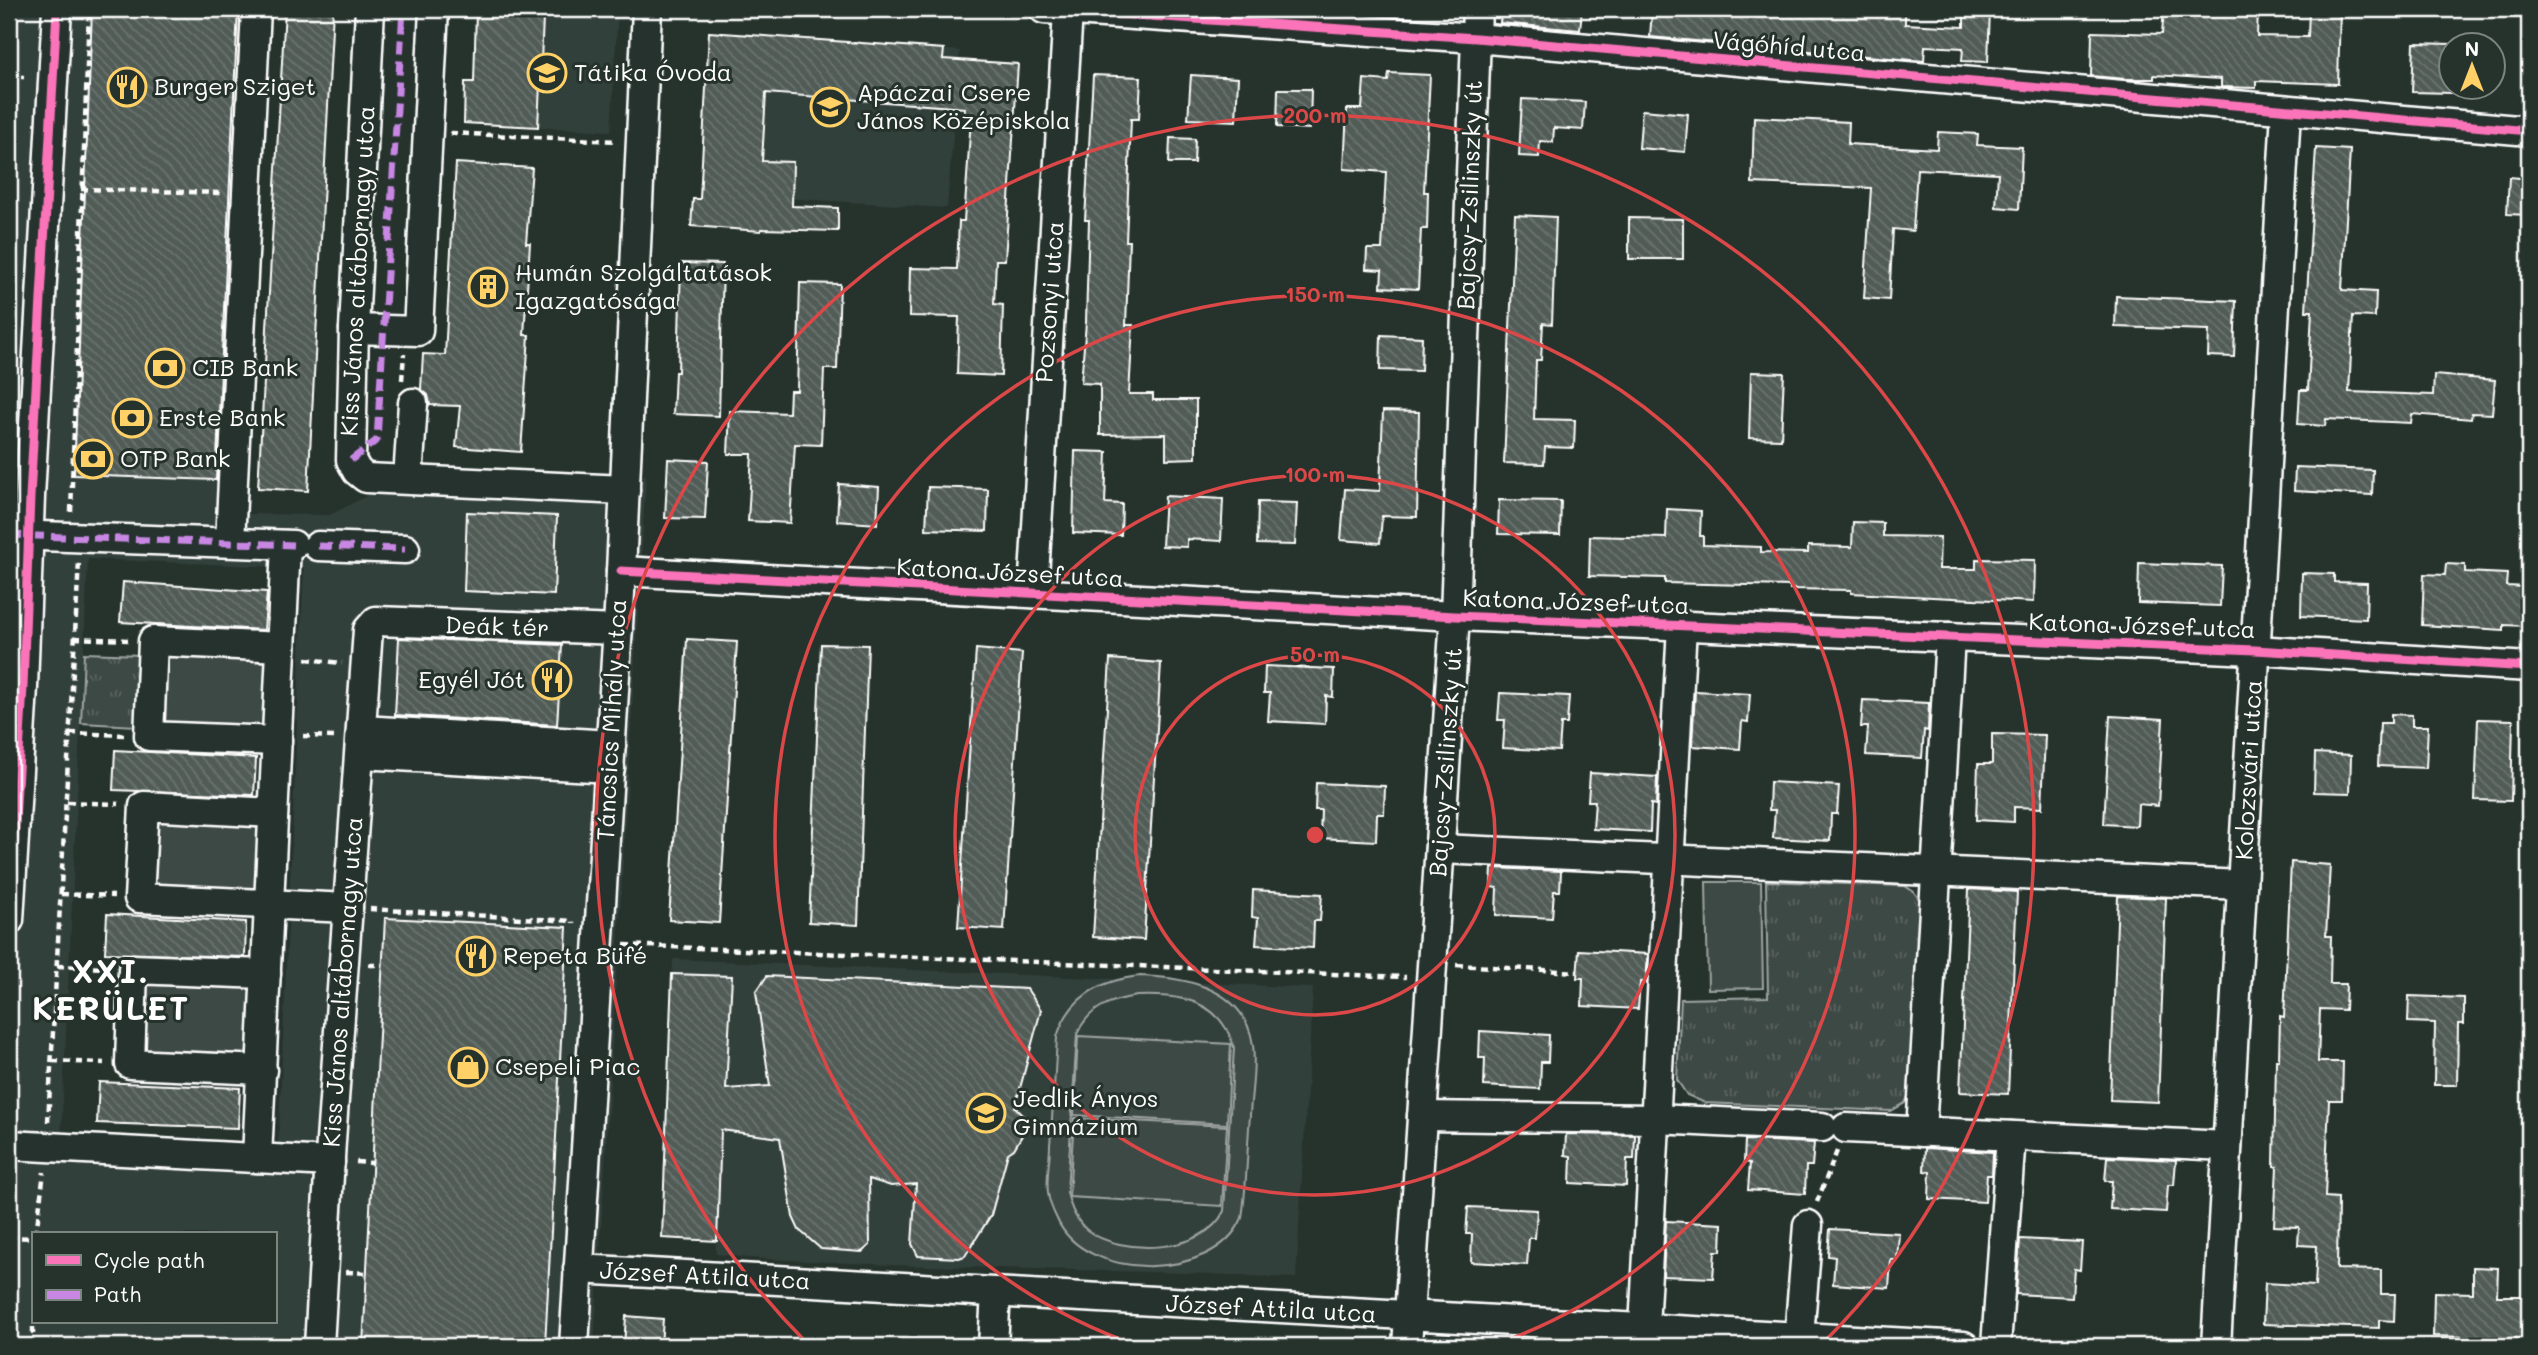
<svg xmlns="http://www.w3.org/2000/svg" width="2538" height="1355" font-family="Mali,sans-serif">
<style>
.built{fill:#333f3a;fill-rule:evenodd}
.green{fill:#3e4944;stroke:#9ea4a2;stroke-width:2;fill-rule:evenodd}
.park{fill:url(#park-tufts);stroke:#9ea4a2;stroke-width:2}
.building{fill:url(#building-back-hatch);stroke:#fff;stroke-width:2}
.lines{fill:none;stroke-linecap:round;stroke-linejoin:round}
.minor-casing{stroke:#fff;stroke-width:33}
.path{stroke:#fff;stroke-width:4.5;stroke-dasharray:7 5;stroke-linecap:butt}
.minor{stroke:#26332d;stroke-width:28}
.quiet{stroke:#c787e3;stroke-width:7;stroke-dasharray:14 7;stroke-linecap:butt}
.cycleway-casing{stroke:#26332d;stroke-width:13}
.cycleway{stroke:#fb73b8;stroke-width:9}
.ring{fill:none;stroke:#dc4848;stroke-width:3.5}
.labels{text-anchor:middle;stroke-width:6;stroke-linejoin:round;paint-order:stroke}
.street-label{font-size:24px;fill:#fff;stroke:#26332d}
.poi-label{font-size:24px;fill:#fff;stroke:#26332d;text-anchor:start}
.district-label{font-size:32px;font-weight:bold;letter-spacing:2px;fill:#fff;stroke:#26332d}
.centre{fill:#dc4848;stroke:#26332d;stroke-width:3.5}
.ring-label{font-size:21px;text-anchor:middle;font-weight:bold;fill:#dc4848;stroke:#26332d;stroke-width:6;stroke-linejoin:round;paint-order:stroke}
</style>
<defs>
<pattern id="park-tufts" width="24" height="20" patternUnits="userSpaceOnUse" patternTransform="scale(1.75)"><rect width="24" height="20" fill="#3e4944"/><path d="M3 7l-1-3M5 7V3M7 7l1-3M15 17l-1-3M17 17v-4M19 17l1-3" fill="none" stroke="#5b6460"/></pattern>
<pattern id="building-back-hatch" width="6" height="6" patternUnits="userSpaceOnUse" patternTransform="scale(1.75)"><rect width="6" height="6" fill="#515c57"/><path d="M-1 5l2 2M0 0l6 6M5-1l2 2" fill="none" stroke="#6b7470"/></pattern>
</defs>
<rect width="100%" height="100%" fill="#26332d"/>
<filter id="ink" filterUnits="userSpaceOnUse"><feTurbulence type="fractalNoise" baseFrequency=".0143" numOctaves="2"/><feDisplacementMap in="SourceGraphic" scale="14" xChannelSelector="R" yChannelSelector="G"/><feConvolveMatrix kernelMatrix="1 2 1 2 8 2 1 2 1" color-interpolation-filters="sRGB"/></filter>
<g filter="url(#ink)">
<g class="built">
<path d="M 10,9 L 264,9 L 242,514 L 330,515 L 428,464 L 646,475 L 594,1346 L 9,1346 ZM 88,559 L 304,568 L 278,1150 L 61,1140 ZM 33,1234 L 275,1234 L 275,1322 L 33,1322 Z"/>
<polygon points="482,9 618,9 611,131 464,123 465,82 478,83"/>
<polygon points="709,32 960,51 947,208 700,193"/>
<polygon points="673,959 1313,988 1296,1278 1187,1273 891,1265 750,1258 716,1254 716,1241 662,1238"/>
</g>
<g class="green">
<polygon points="161,654 272,659 269,729 158,724"/>
<polygon points="153,820 263,825 260,895 150,890"/>
<polygon points="1706,882 1761,882 1763,988 1708,989"/>
<path d="M 1139,976 C 1186,977 1245,988 1253,1045 C 1256,1068 1251,1093 1250,1115 C 1247,1149 1247,1184 1242,1218 C 1215,1282 1084,1282 1057,1219 C 1053,1211 1049,1201 1048,1193 C 1046,1178 1050,1160 1050,1145 C 1053,1109 1055,1073 1057,1037 C 1069,997 1099,981 1139,976 ZM 1137,996 C 1181,994 1221,1000 1234,1048 L 1224,1211 C 1204,1254 1120,1256 1087,1230 C 1075,1220 1070,1206 1067,1192 L 1077,1034 C 1089,1008 1109,1000 1137,996 Z"/>
<polygon points="142,982 253,986 250,1056 139,1052"/>
<polygon points="1078,1036 1231,1044 1227,1124 1074,1115"/>
<polygon points="1074,1118 1227,1126 1222,1206 1069,1197"/>
</g>
<g class="park">
<polygon points="84,653 141,655 137,726 81,723"/>
<polygon points="1766,881 1905,886 1914,892 1921,902 1913,1087 1905,1103 1891,1111 1705,1103 1687,1095 1677,1080 1681,999 1768,997"/>
</g>
<g class="building">
<polygon points="92,9 238,9 216,480 74,475"/>
<polygon points="285,9 333,9 308,491 258,488"/>
<polygon points="482,9 532,9 532,17 543,18 538,127 464,123 465,82 474,82 476,11 482,11"/>
<polygon points="1501,9 1582,9 1580,30 1500,23"/>
<polygon points="1652,9 1905,9 1905,24 1964,27 1964,9 1990,9 1988,62 1962,61 1963,48 1925,46 1924,61 1650,37"/>
<polygon points="2164,9 2258,9 2257,36 2308,37 2309,9 2340,9 2338,84 2256,81 2256,88 2221,87 2221,79 2154,75 2154,79 2126,79 2091,76 2092,32 2162,34"/>
<polygon points="709,32 944,49 943,59 1018,64 1005,260 996,260 994,304 1003,305 1001,376 957,374 959,317 909,316 910,268 957,269 959,221 964,221 971,118 964,118 965,108 766,93 762,161 793,162 792,206 838,208 838,231 761,229 761,231 691,226 693,199 700,199"/>
<polygon points="2414,43 2451,44 2451,93 2412,92"/>
<polygon points="1389,73 1430,75 1424,192 1428,192 1427,229 1421,229 1418,289 1381,287 1382,270 1366,269 1367,249 1382,249 1386,172 1344,169 1347,109 1362,109 1364,79 1388,81"/>
<polygon points="1093,75 1141,77 1139,119 1131,119 1126,241 1129,241 1126,325 1133,325 1129,394 1153,394 1153,400 1196,400 1196,458 1166,459 1166,434 1100,435 1100,384 1081,383 1086,322 1089,220 1085,220"/>
<polygon points="1191,75 1238,78 1236,121 1188,119"/>
<polygon points="1278,89 1311,89 1310,129 1277,127"/>
<polygon points="1522,99 1585,102 1583,130 1554,128 1553,142 1540,141 1539,157 1519,156"/>
<polygon points="1642,110 1688,114 1685,152 1639,148"/>
<polygon points="1754,117 1849,122 1848,144 1937,149 1938,132 1978,134 1977,145 2022,147 2019,209 1996,207 1998,173 1917,169 1913,231 1893,229 1889,300 1864,298 1871,188 1752,183"/>
<polygon points="1170,138 1195,139 1194,163 1169,163"/>
<polygon points="2316,148 2350,150 2342,290 2376,292 2375,317 2353,316 2349,392 2433,395 2434,375 2495,380 2492,414 2472,413 2471,419 2412,414 2411,423 2326,419 2325,426 2298,424 2300,390 2308,390 2312,311 2306,311"/>
<polygon points="456,163 532,168 526,243 530,243 524,335 529,335 521,452 456,447 460,406 430,405 428,395 421,389 423,354 445,355"/>
<polygon points="2509,177 2529,179 2529,215 2507,214"/>
<polygon points="1515,215 1556,217 1552,324 1543,323 1541,360 1536,360 1534,419 1575,420 1574,448 1545,447 1544,464 1504,463"/>
<polygon points="1629,218 1683,219 1683,259 1629,259"/>
<polygon points="681,263 723,264 719,416 673,414 675,372 678,372"/>
<polygon points="800,283 840,284 837,369 824,369 821,445 795,444 790,523 748,521 752,454 728,454 730,411 789,413 790,391 797,391"/>
<polygon points="2116,296 2236,301 2234,357 2208,356 2209,330 2115,327"/>
<polygon points="1381,335 1422,337 1421,371 1380,370"/>
<polygon points="1751,372 1784,373 1781,439 1749,438"/>
<polygon points="1383,411 1419,412 1417,517 1382,516 1380,543 1341,540 1345,489 1380,491"/>
<polygon points="1075,451 1107,452 1105,503 1122,504 1121,535 1073,533"/>
<polygon points="668,459 708,461 705,519 665,518"/>
<polygon points="2295,467 2373,470 2372,495 2294,491"/>
<polygon points="839,484 879,487 877,524 837,521"/>
<polygon points="928,487 988,489 987,531 926,529"/>
<polygon points="1165,496 1223,499 1221,541 1187,539 1187,547 1162,546"/>
<polygon points="1499,500 1561,501 1560,535 1498,534"/>
<polygon points="1258,502 1297,503 1295,545 1257,544"/>
<polygon points="1667,509 1701,511 1700,536 1703,536 1703,545 1761,547 1761,552 1808,553 1808,546 1852,547 1853,522 1883,523 1883,536 1940,537 1939,569 1976,569 1976,559 2035,560 2034,602 1851,593 1851,590 1790,589 1790,586 1665,583 1665,578 1589,576 1590,536 1666,538"/>
<polygon points="467,512 557,516 554,595 464,591"/>
<polygon points="2139,563 2222,566 2220,606 2138,603"/>
<polygon points="2446,564 2465,565 2465,572 2507,574 2506,586 2527,587 2525,626 2504,625 2504,630 2422,625 2424,574 2445,575"/>
<polygon points="2302,573 2334,574 2334,582 2367,583 2366,619 2301,616"/>
<polygon points="123,582 267,592 264,630 120,622"/>
<polygon points="399,638 562,645 557,725 395,715"/>
<polygon points="687,639 737,642 719,923 669,920"/>
<polygon points="821,644 868,645 858,925 809,922"/>
<polygon points="976,649 1022,653 1004,930 958,927"/>
<polygon points="1110,659 1161,663 1144,940 1093,937"/>
<polygon points="1265,666 1334,669 1333,697 1326,696 1325,724 1268,721 1270,693 1264,693"/>
<polygon points="1695,691 1750,694 1748,722 1742,721 1740,749 1692,746"/>
<polygon points="1500,693 1569,696 1567,724 1561,724 1559,751 1503,748 1505,720 1498,720"/>
<polygon points="1863,700 1929,703 1928,731 1924,730 1922,758 1866,755 1868,727 1861,727"/>
<polygon points="2391,714 2412,715 2412,726 2428,726 2426,768 2378,766 2380,723 2391,723"/>
<polygon points="2110,716 2163,719 2158,806 2138,804 2137,826 2104,824"/>
<polygon points="2478,719 2513,720 2511,801 2475,800"/>
<polygon points="1992,734 2045,735 2042,808 2014,807 2014,822 1976,820 1978,764 1992,764"/>
<polygon points="115,750 256,758 254,795 113,790"/>
<polygon points="2315,753 2351,755 2350,793 2314,792"/>
<polygon points="1590,773 1657,777 1656,805 1651,804 1650,832 1593,829 1595,801 1588,801"/>
<polygon points="1770,782 1839,786 1837,814 1831,814 1830,841 1773,838 1775,810 1769,810"/>
<polygon points="1316,783 1385,786 1384,814 1377,814 1376,841 1320,838 1321,810 1315,810"/>
<polygon points="2291,862 2330,865 2326,936 2331,936 2330,984 2346,984 2345,1010 2320,1009 2318,1062 2343,1062 2342,1100 2329,1100 2325,1197 2338,1198 2337,1269 2381,1270 2381,1294 2395,1294 2394,1321 2379,1320 2379,1328 2263,1324 2265,1283 2315,1286 2317,1246 2298,1245 2299,1227 2274,1226 2277,1167 2274,1166 2276,1060 2279,1060 2280,1016 2284,1017"/>
<polygon points="1492,868 1561,871 1560,891 1554,891 1552,918 1496,915 1497,888 1491,887"/>
<polygon points="1969,889 2017,892 2008,1094 1960,1092"/>
<polygon points="1253,890 1322,894 1320,921 1314,921 1313,948 1256,945 1258,918 1252,917"/>
<polygon points="2118,896 2166,898 2158,1102 2110,1100"/>
<polygon points="107,914 246,922 245,957 105,953"/>
<polygon points="385,918 567,927 545,1346 363,1346"/>
<polygon points="1579,950 1648,954 1646,982 1640,982 1638,1009 1582,1006 1583,978 1577,978"/>
<polygon points="672,974 732,976 726,1089 770,1086 756,992 767,976 1027,989 1041,1010 1015,1107 1024,1116 1024,1132 1014,1149 1008,1153 991,1215 965,1256 959,1258 918,1256 912,1244 916,1184 891,1186 869,1179 870,1245 862,1252 821,1249 799,1230 793,1217 780,1138 721,1130 717,1241 662,1238"/>
<polygon points="2409,996 2464,998 2464,1024 2458,1024 2457,1085 2434,1085 2435,1023 2408,1022"/>
<polygon points="1480,1031 1549,1035 1548,1062 1541,1062 1540,1089 1484,1086 1485,1058 1479,1058"/>
<polygon points="99,1082 240,1088 238,1128 97,1123"/>
<polygon points="1566,1134 1635,1135 1634,1159 1627,1159 1626,1186 1570,1183 1571,1156 1565,1155"/>
<polygon points="1745,1140 1814,1143 1812,1166 1806,1166 1805,1194 1748,1190 1750,1163 1744,1162"/>
<polygon points="1925,1148 1993,1152 1992,1175 1987,1175 1985,1202 1929,1199 1930,1172 1924,1171"/>
<polygon points="2107,1157 2176,1160 2174,1185 2168,1185 2166,1212 2110,1209 2112,1181 2105,1181"/>
<polygon points="1468,1207 1537,1210 1535,1238 1529,1238 1527,1265 1471,1262 1472,1234 1466,1234"/>
<polygon points="1666,1221 1722,1224 1721,1251 1715,1251 1713,1278 1663,1276"/>
<polygon points="1830,1229 1899,1233 1897,1260 1891,1260 1889,1288 1833,1284 1835,1257 1828,1256"/>
<polygon points="2020,1239 2082,1242 2080,1270 2074,1269 2072,1297 2016,1294"/>
<polygon points="2473,1267 2498,1268 2497,1296 2529,1296 2529,1339 2433,1336 2434,1292 2473,1293"/>
<polygon points="626,1316 663,1319 661,1346 624,1346"/>
</g>
<g class="lines">
<defs>
<g id="minor">
<polyline points="370,9 354,329 351,460 357,471 366,478 625,490"/>
<polyline points="1044,9 1476,38 2529,131"/>
<polyline points="354,329 418,331 434,9"/>
<polyline points="408,479 413,403"/>
<polyline points="12,535 293,545"/>
<polyline points="230,542 256,9"/>
<polyline points="318,546 405,549"/>
<polyline points="621,571 1455,616 2255,650 2529,667"/>
<polyline points="1033,593 1068,11"/>
<polyline points="362,730 611,745"/>
<polyline points="277,741 149,736 153,641 281,647"/>
<polyline points="361,754 610,768"/>
<polyline points="273,813 144,806 139,898 348,908"/>
<polyline points="1440,849 2242,885"/>
<polyline points="9,920 23,687 30,497 57,9"/>
<polyline points="262,1070 130,1064 133,969 266,974"/>
<polyline points="1422,1116 1656,1119 1822,1127"/>
<polyline points="1846,1128 2227,1146"/>
<polyline points="1921,1132 1950,637"/>
<polyline points="9,1145 330,1162"/>
<polyline points="257,1158 286,545"/>
<polyline points="578,1269 1964,1346"/>
<polyline points="1644,1328 1682,626"/>
<polyline points="1799,1337 1808,1225"/>
<polyline points="319,1346 331,1141 368,630 376,621 618,630"/>
<polyline points="574,1346 620,593 647,9"/>
<polyline points="993,1346 996,1292"/>
<polyline points="1407,1346 1455,616 1477,9"/>
<polyline points="1996,1346 2011,1136"/>
<polyline points="2216,1346 2286,111"/>
</g>
</defs>
<use href="#minor" class="minor-casing"/>
<g class="path">
<polyline points="9,77 24,77"/>
<polyline points="450,133 617,141"/>
<polyline points="9,185 18,185"/>
<polyline points="81,189 222,193"/>
<polyline points="9,247 15,247"/>
<polyline points="402,380 404,354"/>
<polyline points="71,512 89,9"/>
<polyline points="74,638 128,640"/>
<polyline points="306,659 342,663"/>
<polyline points="70,733 124,735"/>
<polyline points="303,736 336,737"/>
<polyline points="67,802 119,804"/>
<polyline points="61,894 114,896"/>
<polyline points="370,909 573,921 573,923"/>
<polyline points="624,945 1406,977"/>
<polyline points="369,965 382,965"/>
<polyline points="1456,965 1578,972"/>
<polyline points="57,966 108,968"/>
<polyline points="52,1061 104,1063"/>
<polyline points="48,1122 79,561"/>
<polyline points="356,1162 372,1163"/>
<polyline points="1817,1202 1837,1151"/>
<polyline points="36,1234 44,1172"/>
<polyline points="9,1237 33,1238"/>
<polyline points="346,1272 367,1273"/>
<polyline points="33,1346 33,1322"/>
</g>
<use href="#minor" class="minor"/>
<g class="quiet">
<polyline points="351,460 377,440 403,9"/>
<polyline points="9,535 293,545"/>
<polyline points="318,546 405,549"/>
</g>
<defs>
<g id="cycleway">
<polyline points="1044,9 1476,38 2529,131"/>
<polyline points="621,571 1455,616 2255,650 2529,667"/>
<polyline points="9,920 23,687 30,497 57,9"/>
</g>
</defs>
<use href="#cycleway" class="cycleway-casing"/>
<use href="#cycleway" class="cycleway"/>
</g>
</g>
<g class="ring">
<circle cx="1315" cy="835" r="180"/>
<circle cx="1315" cy="835" r="360"/>
<path d="M1139 1346A540 540 0 1 1 1491 1346"/>
<path d="M807 1343A719 719 0 1 1 1823 1343"/>
</g>
<defs>
<symbol id="school-ring" viewBox="-11 -11 22 22"><circle r="9.5" fill="#26332d" stroke="#ffd166" stroke-width="1.5"/><path d="M0-5L7-2L0 1L-7-2ZM-4 1L0 2.5L4 1V4Q0 6-4 4Z" fill="#ffd166"/></symbol>
<symbol id="restaurant-ring" viewBox="-11 -11 22 22"><circle r="9.5" fill="#26332d" stroke="#ffd166" stroke-width="1.5"/><path d="M-5-6h1v4h1v-4h1v4h1v-4h1v5L-1.5 .5V6h-2V.5L-5-1ZM5-6V6H3V1.5H1.5Q1.5-4 5-6Z" fill="#ffd166"/></symbol>
<symbol id="building-ring" viewBox="-11 -11 22 22"><circle r="9.5" fill="#26332d" stroke="#ffd166" stroke-width="1.5"/><path d="M-4-6H4V6H1V3H-1V6H-4ZM-2.5-4.3h1.7v1.8h-1.7ZM.8-4.3h1.7v1.8H.8ZM-2.5-1h1.7V.8h-1.7ZM.8-1h1.7V.8H.8Z" fill="#ffd166"/></symbol>
<symbol id="bank-ring" viewBox="-11 -11 22 22"><circle r="9.5" fill="#26332d" stroke="#ffd166" stroke-width="1.5"/><path d="M-6-4H6V4H-6ZM0-2.3a2.3 2.3 0 1 0 0 4.6a2.3 2.3 0 1 0 0-4.6Z" fill="#ffd166"/></symbol>
<symbol id="shop-ring" viewBox="-11 -11 22 22"><circle r="9.5" fill="#26332d" stroke="#ffd166" stroke-width="1.5"/><path d="M-5-2.5h2.3a2.7 3.5 0 0 1 5.4 0H5L5.5 6h-11ZM-1.5-2.5h3a1.5 2.3 0 0 0-3 0Z" fill="#ffd166"/></symbol>
</defs>
<g fill-rule="evenodd">
<use href="#school-ring" x="525" y="51" width="44" height="44"/>
<use href="#restaurant-ring" x="105" y="65" width="44" height="44"/>
<use href="#school-ring" x="808" y="85" width="44" height="44"/>
<use href="#building-ring" x="466" y="265" width="44" height="44"/>
<use href="#bank-ring" x="143" y="346" width="44" height="44"/>
<use href="#bank-ring" x="110" y="396" width="44" height="44"/>
<use href="#bank-ring" x="71" y="437" width="44" height="44"/>
<use href="#restaurant-ring" x="530" y="658" width="44" height="44"/>
<use href="#restaurant-ring" x="454" y="934" width="44" height="44"/>
<use href="#shop-ring" x="446" y="1045" width="44" height="44"/>
<use href="#school-ring" x="964" y="1091" width="44" height="44"/>
</g>
<g class="labels">
<g class="street-label">
<text transform="translate(1789 47) rotate(5)" y="8">Vágóhíd utca</text>
<text transform="translate(1470 195) rotate(-88)" y="8">Bajcsy-Zsilinszky út</text>
<text transform="translate(358 271) rotate(-87)" y="8">Kiss János altábornagy utca</text>
<text transform="translate(1050 302) rotate(-86)" y="8">Pozsonyi utca</text>
<text transform="translate(1010 573) rotate(3)" y="8">Katona József utca</text>
<text transform="translate(1576 602) rotate(2)" y="8">Katona József utca</text>
<text transform="translate(2142 626) rotate(2)" y="8">Katona József utca</text>
<text transform="translate(497 627) rotate(2)" y="8">Deák tér</text>
<text transform="translate(612 720) rotate(-87)" y="8">Táncsics Mihály utca</text>
<text transform="translate(1446 762) rotate(-86)" y="8">Bajcsy-Zsilinszky út</text>
<text transform="translate(2249 770) rotate(-87)" y="8">Kolozsvári utca</text>
<text transform="translate(343 982) rotate(-86)" y="8">Kiss János altábornagy utca</text>
<text transform="translate(705 1276) rotate(3)" y="8">József Attila utca</text>
<text transform="translate(1271 1309) rotate(3)" y="8">József Attila utca</text>
</g>
<g class="poi-label">
<text x="574" y="81">Tátika Óvoda</text>
<text x="154" y="95">Burger Sziget</text>
<text x="857" y="101">Apáczai Csere<tspan x="857" dy="28">János Középiskola</tspan></text>
<text x="515" y="281">Humán Szolgáltatások<tspan x="515" dy="28">Igazgatósága</tspan></text>
<text x="192" y="376">CIB Bank</text>
<text x="159" y="426">Erste Bank</text>
<text x="120" y="467">OTP Bank</text>
<text x="525" y="688" text-anchor="end">Egyél Jót</text>
<text x="503" y="964">Repeta Büfé</text>
<text x="495" y="1075">Csepeli Piac</text>
<text x="1013" y="1107">Jedlik Ányos<tspan x="1013" dy="28">Gimnázium</tspan></text>
</g>
<g class="district-label">
<text x="111" y="983">XXI.<tspan x="111" dy="37">KERÜLET</tspan></text>
</g>
</g>
<circle cx="1315" cy="835" r="10" class="centre"/>
<g class="ring-label">
<text x="1315" y="123">200 m</text>
<text x="1315" y="302">150 m</text>
<text x="1315" y="482">100 m</text>
<text x="1315" y="662">50 m</text>
</g>
<rect width="2538" height="1355" fill="none" stroke="#26332d" stroke-width="35"/>
<rect x="18" y="18" width="2503" height="1320" fill="none" stroke="#fff" stroke-width="2.5" filter="url(#ink)"/>
<rect x="32" y="1232" width="245" height="91" fill="#26332d" stroke="#7d8581" stroke-width="2"/>
<rect x="46" y="1255" width="35" height="10" fill="#fb73b8" stroke="#7d8581" stroke-width="2"/>
<text x="94" y="1268" font-size="21" fill="#ffffff">Cycle path</text>
<rect x="46" y="1290" width="35" height="10" fill="#c787e3" stroke="#7d8581" stroke-width="2"/>
<text x="94" y="1302" font-size="21" fill="#ffffff">Path</text>
<g transform="translate(2472 66)"><circle r="33" fill="#26332d" stroke="#7d8581" stroke-width="2"/>
<path d="M0-5L12 26L0 18L-12 26Z" fill="#ffd166"/>
<text y="-10" font-size="19" font-weight="bold" text-anchor="middle" fill="#ffffff">N</text>
</g>
</svg>
